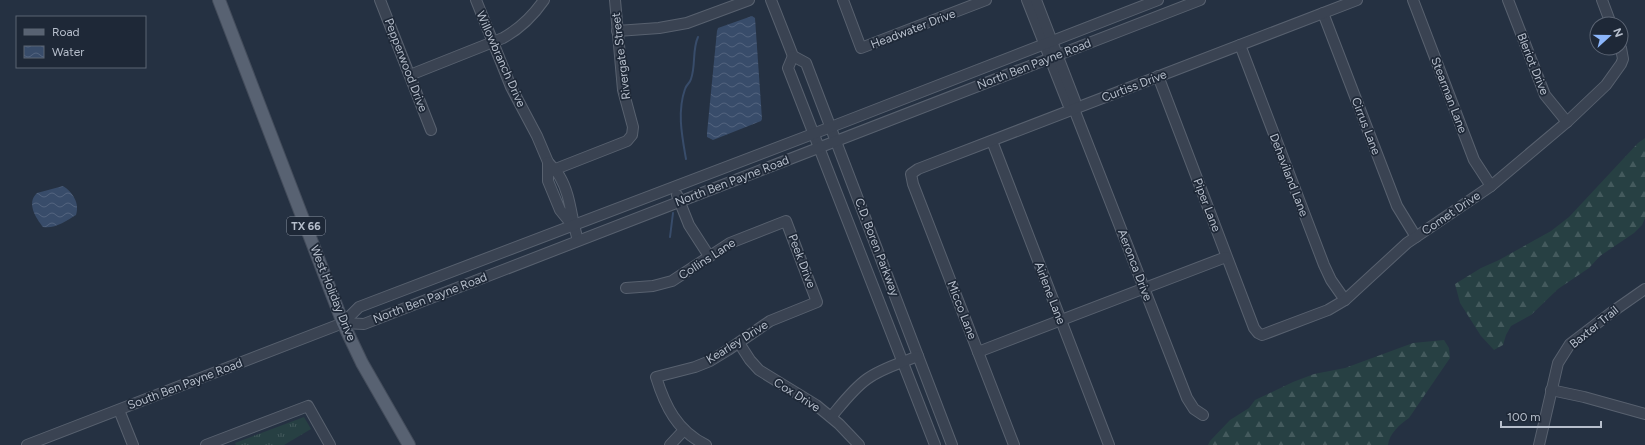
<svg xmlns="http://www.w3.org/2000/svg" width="1645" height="445" font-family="Figtree,sans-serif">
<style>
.grass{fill:url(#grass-tufts)}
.forest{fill:url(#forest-firs)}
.water{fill:url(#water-waves)}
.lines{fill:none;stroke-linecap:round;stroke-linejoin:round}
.stream{stroke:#384c6a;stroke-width:2}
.minor-casing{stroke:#58616f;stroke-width:12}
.major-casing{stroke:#434c5b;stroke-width:14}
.minor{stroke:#3a4352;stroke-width:10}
.major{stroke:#586272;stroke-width:12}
.labels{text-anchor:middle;stroke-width:3.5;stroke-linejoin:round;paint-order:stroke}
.shield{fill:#1e2837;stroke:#89929f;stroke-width:1}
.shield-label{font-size:11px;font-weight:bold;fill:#b7bfcc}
.street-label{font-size:12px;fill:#b7bfcc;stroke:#1e2837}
</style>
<defs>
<pattern id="grass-tufts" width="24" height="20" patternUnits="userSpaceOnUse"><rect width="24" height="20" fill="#274043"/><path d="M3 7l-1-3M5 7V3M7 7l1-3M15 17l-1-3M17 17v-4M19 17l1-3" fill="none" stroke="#445a5d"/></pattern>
<pattern id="forest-firs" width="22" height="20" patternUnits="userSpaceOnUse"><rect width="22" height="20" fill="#274043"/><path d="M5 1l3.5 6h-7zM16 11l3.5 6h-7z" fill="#445a5d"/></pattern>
<pattern id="water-waves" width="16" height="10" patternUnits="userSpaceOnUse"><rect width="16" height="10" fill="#384c6a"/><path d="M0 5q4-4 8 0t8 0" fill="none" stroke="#53647e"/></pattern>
</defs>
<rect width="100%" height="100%" fill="#253142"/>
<polygon class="grass" points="304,417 311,429 284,445 236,445 235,443"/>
<g class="forest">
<polygon points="1645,138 1645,218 1642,225 1634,233 1600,256 1589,268 1558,289 1531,315 1511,326 1506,335 1503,345 1494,350 1481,336 1460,303 1455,284 1481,268 1499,260 1551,231 1569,217 1638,143"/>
<path d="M 1444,340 L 1449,348 L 1450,358 L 1409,418 C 1400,424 1389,434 1388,445 L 1208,445 L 1210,441 L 1230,420 L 1249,408 L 1255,400 L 1293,382 L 1314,374 L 1345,368 L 1413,343 Z"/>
</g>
<g class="water">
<polygon points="752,16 755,18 762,119 761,121 713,140 707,137 707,133 717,31 718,28"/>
<path d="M 63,186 C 73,192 80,204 76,215 C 66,221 55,229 43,227 C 36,218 26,203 37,193 Z"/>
</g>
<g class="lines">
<g class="stream">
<path d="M 686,159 C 682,136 677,112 685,89 C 686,85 690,83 691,79 C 696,65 692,50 698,37"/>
<polyline points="670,237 673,213"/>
</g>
<defs>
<g id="minor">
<polyline points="380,0 431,130"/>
<polyline points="476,0 511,87 537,136 548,162"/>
<polyline points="771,0 793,56 806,63 952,445"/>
<polyline points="843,0 861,48 986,0"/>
<polyline points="1027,0 1068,104 1074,109"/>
<polyline points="1036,0 1075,101 1074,109 1187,398 1194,409 1203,415"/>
<polyline points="1413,0 1474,160 1491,186"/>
<polyline points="1508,0 1545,95 1567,122"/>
<polyline points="1602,0 1611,24"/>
<polyline points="1323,13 1397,206 1416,237"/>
<polyline points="617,31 659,28 687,23 749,0"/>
<polyline points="1240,45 1324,265 1331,280 1345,300"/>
<polyline points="793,56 788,68 935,445"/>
<path d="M 410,75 L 503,38 C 521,28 533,16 544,0"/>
<polyline points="1158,76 1254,328 1258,333 1262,335 1328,310 1345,300 1407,243 1491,186 1567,122 1606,85 1621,64 1623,59 1621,48"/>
<polyline points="992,141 1109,445"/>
<polyline points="548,172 627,141 632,135 633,127 623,90 615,0"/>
<polyline points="677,195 689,225 709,256"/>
<path d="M 573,226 L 560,210 L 548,181 L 548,162 C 552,167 557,171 560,177 C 571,196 571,219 578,240"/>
<path d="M 626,288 L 653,286 L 672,281 L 730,243 L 786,221 L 817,302 L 770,321 L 728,350 L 710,361 L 695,367 L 656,377 C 665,406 677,431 706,445"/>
<polyline points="343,323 359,307 831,127 1158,0"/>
<polyline points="739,343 750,360 759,370 816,405 839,424 859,445"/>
<polyline points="978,352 1226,257"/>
<polyline points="1551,390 1584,397 1645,414"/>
<polyline points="119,410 133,445"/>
<path d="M 831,417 C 842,404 853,389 867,379 C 882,368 901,363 918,356"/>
<polyline points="27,445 343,323 364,324 1200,0"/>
<polyline points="206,445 308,406 330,445"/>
<polyline points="670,445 684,430"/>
<polyline points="1014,445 913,184 911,174 918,169 1357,0"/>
<polyline points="1539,445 1558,363 1570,344 1612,312 1645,289"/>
</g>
<polyline id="major" points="219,0 343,323 362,363 409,445"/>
</defs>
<use href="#minor" class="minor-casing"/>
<use href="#major" class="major-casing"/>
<use href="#minor" class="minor"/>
<use href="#major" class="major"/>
</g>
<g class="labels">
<rect class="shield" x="287" y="217" width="38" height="18" rx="3"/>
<g class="shield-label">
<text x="306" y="230">TX 66</text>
</g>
<g class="street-label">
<text transform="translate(913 29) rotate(-21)" y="4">Headwater Drive</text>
<text transform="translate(621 56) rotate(-97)" y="4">Rivergate Street</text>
<text transform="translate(501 59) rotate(66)" y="4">Willowbranch Drive</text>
<text transform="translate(1034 64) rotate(-21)" y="4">North Ben Payne Road</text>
<text transform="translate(1533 64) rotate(68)" y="4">Bleriot Drive</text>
<text transform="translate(406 65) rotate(69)" y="4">Pepperwood Drive</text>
<text transform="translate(1134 86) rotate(-21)" y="4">Curtiss Drive</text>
<text transform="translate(1449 95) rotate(69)" y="4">Stearman Lane</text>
<text transform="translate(1366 126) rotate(69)" y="4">Cirrus Lane</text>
<text transform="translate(1289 175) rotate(69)" y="4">Dehaviland Lane</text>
<text transform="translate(732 181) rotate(-21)" y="4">North Ben Payne Road</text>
<text transform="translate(1207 205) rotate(69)" y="4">Piper Lane</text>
<text transform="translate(1451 213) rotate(-34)" y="4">Comet Drive</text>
<text transform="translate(877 247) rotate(69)" y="4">C.D. Boren Parkway</text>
<text transform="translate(707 259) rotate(-33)" y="4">Collins Lane</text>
<text transform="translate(802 261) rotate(69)" y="4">Peek Drive</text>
<text transform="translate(1135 265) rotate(69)" y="4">Aeronca Drive</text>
<text transform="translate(333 293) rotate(68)" y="4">West Holiday Drive</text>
<text transform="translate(1050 293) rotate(69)" y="4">Airlene Lane</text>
<text transform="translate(430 298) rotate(-21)" y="4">North Ben Payne Road</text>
<text transform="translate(962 310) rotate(69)" y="4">Micco Lane</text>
<text transform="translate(1594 327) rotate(-39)" y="4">Baxter Trail</text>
<text transform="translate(737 342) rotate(-32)" y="4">Kearley Drive</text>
<text transform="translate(185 384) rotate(-21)" y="4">South Ben Payne Road</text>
<text transform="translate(797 395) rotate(32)" y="4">Cox Drive</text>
</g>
</g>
<rect x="16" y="16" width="130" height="52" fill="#1e2837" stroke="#5b6473"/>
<rect x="24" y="29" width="20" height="6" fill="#586272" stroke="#5b6473"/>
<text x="52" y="36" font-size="12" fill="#b7bfcc">Road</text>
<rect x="24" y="46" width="20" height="12" fill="url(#water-waves)" stroke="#5b6473"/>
<text x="52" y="56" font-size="12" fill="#b7bfcc">Water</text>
<g transform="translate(1609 36) rotate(69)"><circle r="19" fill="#1e2837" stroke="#5b6473"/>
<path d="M0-3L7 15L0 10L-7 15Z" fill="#8cb6fb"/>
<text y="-6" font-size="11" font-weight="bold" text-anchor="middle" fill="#b7bfcc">N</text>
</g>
<path d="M1501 421v6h100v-6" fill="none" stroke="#b7bfcc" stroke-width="2"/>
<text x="1507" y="421" font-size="12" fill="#b7bfcc" stroke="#1e2837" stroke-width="3" paint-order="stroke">100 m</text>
</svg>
